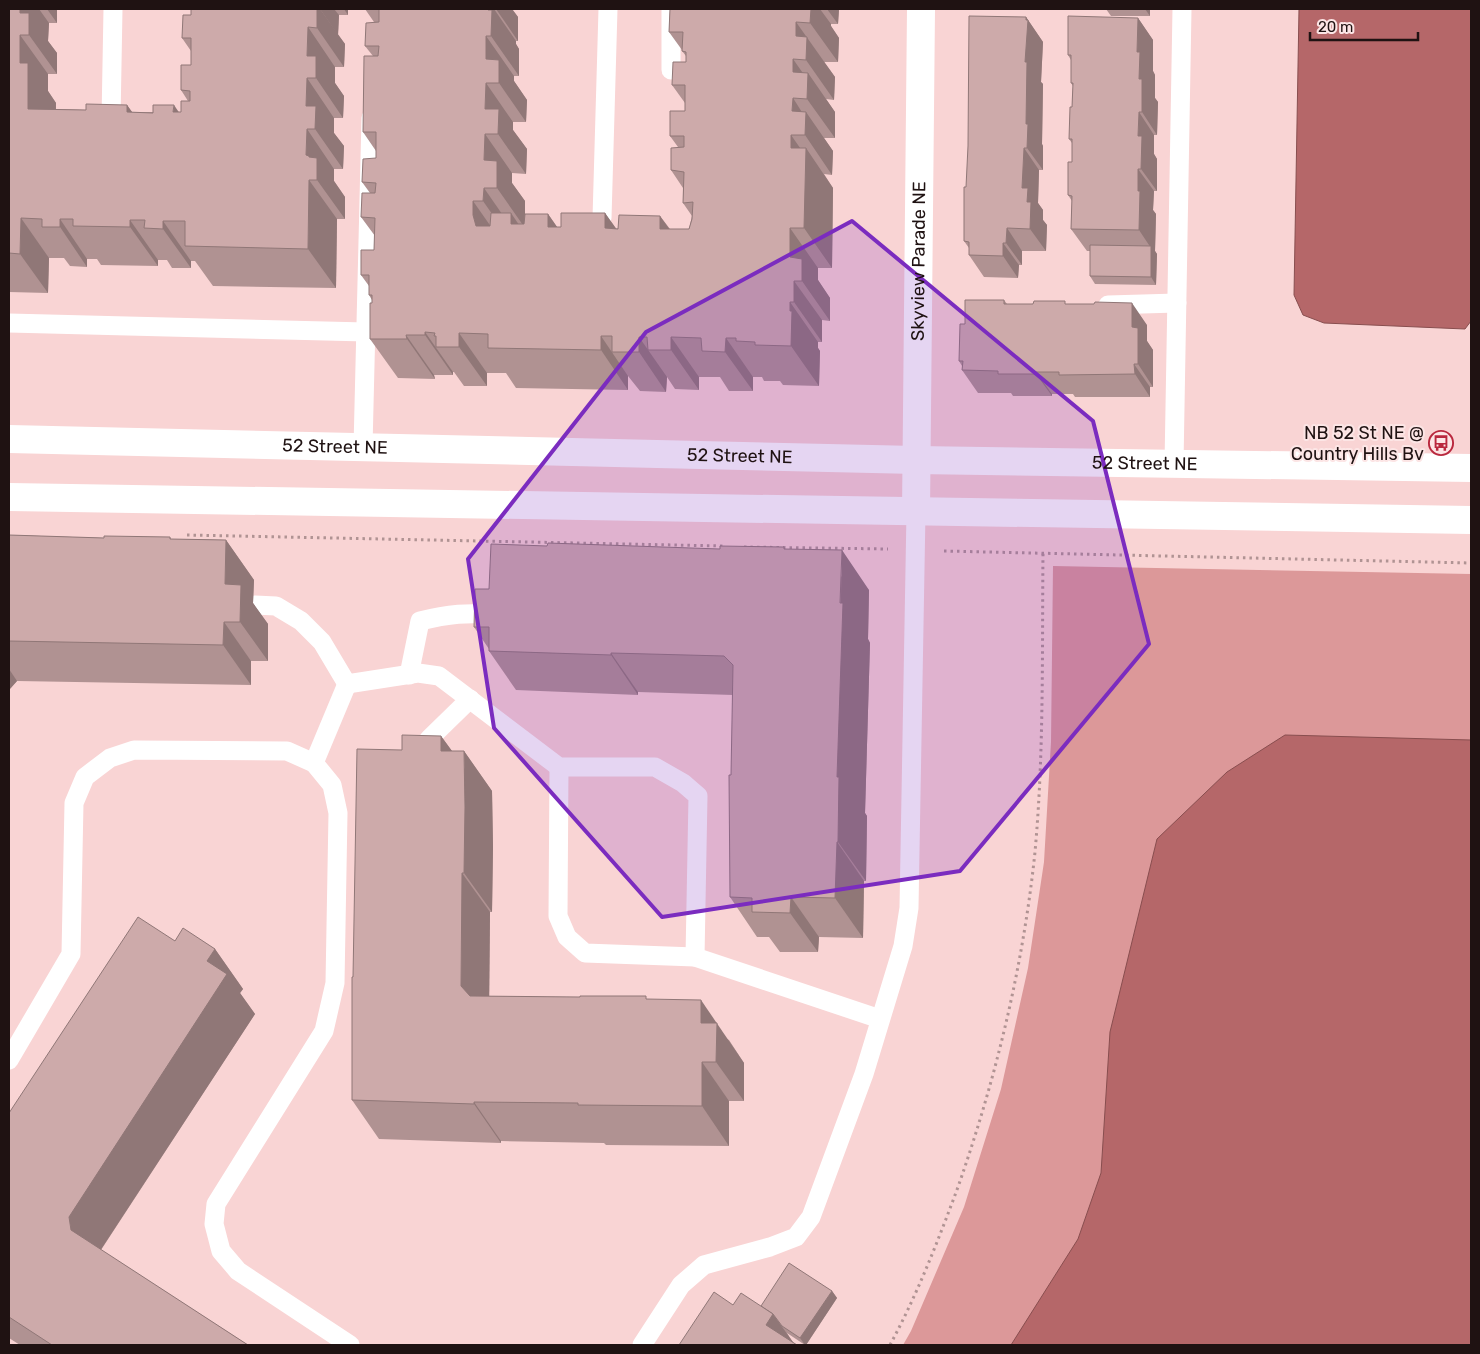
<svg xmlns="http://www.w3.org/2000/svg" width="1480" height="1354" font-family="Rubik,sans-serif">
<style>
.green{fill:#dc9899}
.water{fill:#b56769;stroke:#884e4f}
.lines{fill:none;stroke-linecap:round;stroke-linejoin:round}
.path{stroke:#b09393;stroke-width:3;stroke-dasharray:2.5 4;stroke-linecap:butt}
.service{stroke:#fff;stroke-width:19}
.minor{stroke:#fff;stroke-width:28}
.tertiary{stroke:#fff;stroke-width:28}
.wall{fill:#b09292}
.shaded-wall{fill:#907777}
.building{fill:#cdaaaa;stroke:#907777}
.marked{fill:#7b2cbf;fill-opacity:0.2;stroke:#7b2cbf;stroke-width:4;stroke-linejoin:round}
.labels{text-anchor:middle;stroke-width:4;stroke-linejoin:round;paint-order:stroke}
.street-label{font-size:18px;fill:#1f1212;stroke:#fce5e5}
.poi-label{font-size:18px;fill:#1f1212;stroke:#fce5e5;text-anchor:end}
</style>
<rect width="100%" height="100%" fill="#f9d4d4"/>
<polygon class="green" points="1053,566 1471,574 1471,1345 903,1345 911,1331 964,1207 1001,1089 1028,968 1044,862 1051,742"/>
<g class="water">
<polygon points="1299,9 1471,9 1471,321 1465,329 1324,323 1303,315 1294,295"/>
<polygon points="1285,735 1471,740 1471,1345 1011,1345 1078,1239 1101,1173 1110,1032 1157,839 1227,772"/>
</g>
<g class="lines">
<g class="path">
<polyline points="187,535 723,546"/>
<polyline points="744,547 888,549"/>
<polyline points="944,551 1471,563"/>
<path d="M 890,1345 C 917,1295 938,1241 958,1187 C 996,1078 1023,967 1035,852 C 1044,753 1042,652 1043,553"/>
</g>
<g class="service">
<polyline points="113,9 111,120 121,120"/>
<polyline points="671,70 671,9"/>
<polyline points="602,218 608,9"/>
<polyline points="1108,305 1177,303"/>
<polyline points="9,323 366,332"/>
<polyline points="363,447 371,118"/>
<polyline points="1174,464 1182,9"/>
<polyline points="255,605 276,606 301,621 322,642 347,684"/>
<path d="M 409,675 L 420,621 C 448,614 468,612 498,615"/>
<polyline points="347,684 418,673 439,676 559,767 655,767 683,783 698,796 695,957 880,1019"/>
<polyline points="417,754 430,738 470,699"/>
<polyline points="314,763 347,684"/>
<polyline points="559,767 558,916 567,937 585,953 695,957"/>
<polyline points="9,1060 71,954 74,803 85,777 110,758 134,750 287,751 314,763 332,785 338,813 335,983 324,1031 216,1204 214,1224 221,1251 238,1271 350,1345"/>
<polyline points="642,1345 681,1285 704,1265 770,1247 796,1237 811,1217 864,1074 903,946 909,908 916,512"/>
</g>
<path class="minor" id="s1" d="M 916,512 L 921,9"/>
<g class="tertiary">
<path id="s2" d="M 9,439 L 916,460 L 1471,468"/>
<polyline points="9,497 1471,520"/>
</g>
</g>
<g class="wall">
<polygon points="9,9 57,9 57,23 49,23 48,41 57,53 57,74 48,74 48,91 56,103 56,109 86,110 127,105 132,112 181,112 188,101 181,90 191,65 191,51 182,38 191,15 191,9 348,9 348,15 339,15 338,35 345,44 344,67 335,67 335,83 344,96 343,118 334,118 334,133 344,146 343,169 334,169 334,181 345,197 345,219 337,219 336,288 213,286 195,261 191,261 191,268 172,268 167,260 158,260 158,266 101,265 97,259 87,259 87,267 70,266 64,258 49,258 48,293 9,292"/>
<polygon points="365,9 512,9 518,17 518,41 516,41 516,44 519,49 519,76 514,76 514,81 527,100 526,122 513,122 513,130 527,149 526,174 512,173 512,183 525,201 525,214 548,214 557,227 561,227 605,213 616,229 660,216 670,229 689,229 692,216 683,203 683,188 671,170 678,147 670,136 685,111 685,103 672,85 686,62 686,56 682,51 682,50 669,32 670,9 839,9 838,24 831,24 831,26 839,38 838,62 824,62 835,77 834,100 826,99 835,112 835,138 824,138 833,151 832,175 824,174 833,188 832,268 818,268 818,280 830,298 830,321 822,320 822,342 818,342 818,348 820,351 819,386 783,385 780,381 764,381 762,377 753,377 753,391 729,391 720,377 699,377 699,390 675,389 667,377 666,392 640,391 628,376 628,390 516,388 506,373 487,373 487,386 464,386 454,372 453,372 453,375 434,375 435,379 398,378 370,339 372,300 369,295 369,286 361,275 374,250 375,236 361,217 370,193 362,182 376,158 376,151 363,132 373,56 365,46 374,22"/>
<polygon points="1106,9 1150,9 1150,16 1111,16"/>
<polygon points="1026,17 1043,42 1041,82 1043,84 1042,144 1043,146 1043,170 1039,170 1038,203 1043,210 1043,220 1047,225 1046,251 1022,251 1022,265 1019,265 1018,278 984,277 969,255 969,248 964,241 966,187"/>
<polygon points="1138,18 1153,40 1153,71 1155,75 1155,98 1158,102 1157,135 1154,135 1154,154 1157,159 1157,191 1154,191 1153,210 1156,214 1155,251 1157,254 1156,285 1095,284 1090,276 1090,251 1087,251 1071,229 1072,201 1068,195 1072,162 1072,143 1069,139 1072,107 1073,86 1071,83 1071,60 1068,55"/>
<polygon points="1004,300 1007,304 1067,304 1147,325 1147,341 1153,350 1153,387 1150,387 1150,397 1075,397 1073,394 1052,394 1052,396 1013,396 1011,393 978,393 962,370 962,366 959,361 965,324"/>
<polygon points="9,535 104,538 170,537 171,539 226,540 254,580 253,603 268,624 268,661 251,661 251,685 17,681 9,690"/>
<polygon points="784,547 785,549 869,590 868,639 870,643 865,813 867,816 866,881 864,881 863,938 819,937 818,952 780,952 769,937 757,937 730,897 733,695 638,692 638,695 516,690 489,651 489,649 474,627 489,589 720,549"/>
<polygon points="441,736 452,751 464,751 492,791 493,847 492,912 490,912 489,996 648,999 729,1040 744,1063 744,1101 729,1101 729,1146 606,1145 604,1143 501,1141 501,1143 379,1139 352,1100 353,977 402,750"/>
<polygon points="175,941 215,949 243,989 240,993 255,1014 101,1250 248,1345 20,1345 9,1338 9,1113"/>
<polygon points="832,1291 837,1298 806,1345 805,1345 787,1333 794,1344 733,1305 761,1306"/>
</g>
<g class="shaded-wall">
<polygon points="20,9 39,9 49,23 48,41 57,53 57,74 29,35 20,13"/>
<polygon points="47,9 57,9 57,23"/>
<polygon points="311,9 320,9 345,44 344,67 317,28"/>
<polygon points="320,9 334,9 339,15 338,35"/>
<polygon points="344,9 348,9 348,15"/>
<polygon points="488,9 494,9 516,41 516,44 519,49 519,76 491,36"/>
<polygon points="496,9 512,9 518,17 518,41"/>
<polygon points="810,9 820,9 831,24 831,26 839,38 838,62 810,23"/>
<polygon points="827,9 839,9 838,24"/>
<polygon points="1145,9 1150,9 1150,16"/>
<polygon points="1026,17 1043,42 1041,82 1043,84 1042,144 1043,146 1043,170 1027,148 1026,124 1025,62"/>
<polygon points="1138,18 1153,40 1153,71 1155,75 1155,98 1158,102 1157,135 1142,112 1137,52"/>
<polygon points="796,22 835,77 834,100 806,60 796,36"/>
<polygon points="308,27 335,67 335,83 344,96 343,118 316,78 307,56"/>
<polygon points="20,35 48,74 48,91 56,103 55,148 28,109 20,63"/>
<polygon points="486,36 514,76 514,81 527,100 526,122 499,83 486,59"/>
<polygon points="793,59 807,79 808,73 835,112 835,138 807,99 793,72"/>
<polygon points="307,78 334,118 334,133 344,146 343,169 315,129 306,106"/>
<polygon points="486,83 513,122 513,130 527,149 526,174 498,134 485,109"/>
<polygon points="793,98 805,117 806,112 833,151 832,175 805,135 792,111"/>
<polygon points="127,105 155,144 127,112"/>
<polygon points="174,105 201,145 173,112"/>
<polygon points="1139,112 1154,135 1154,154 1157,159 1157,191 1141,169 1138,136"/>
<polygon points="307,129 334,169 334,181 345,197 345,219 317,180 306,155"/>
<polygon points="485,134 512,173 512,183 525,201 525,228 497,188 484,160"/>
<polygon points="791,135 805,155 806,148 833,188 832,268 804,228 791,148"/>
<polygon points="1024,148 1039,170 1038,203 1043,210 1043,220 1047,225 1046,251 1030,229 1022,188"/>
<polygon points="1138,169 1154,191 1153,210 1156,214 1155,251 1157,254 1156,285 1151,277 1151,248 1139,230 1138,191"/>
<polygon points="309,180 337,219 336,288 308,249"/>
<polygon points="484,188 511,227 511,241 483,201"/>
<polygon points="473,201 501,241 476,226 473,215"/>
<polygon points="511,213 538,253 511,224"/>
<polygon points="605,213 633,252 605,228"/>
<polygon points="548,214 576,254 548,227"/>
<polygon points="660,216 688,255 660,229"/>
<polygon points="21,218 49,258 48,293 20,254"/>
<polygon points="60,219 87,259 87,267 60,227"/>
<polygon points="130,220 158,260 158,266 130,227"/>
<polygon points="163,221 191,261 191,268 163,229"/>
<polygon points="790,228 818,268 818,280 830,298 830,321 802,281 790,257"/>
<polygon points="1007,228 1022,251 1022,265 1006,243"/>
<polygon points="1003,243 1019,265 1018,278 1003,256"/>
<polygon points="794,281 822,320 822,342 794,302"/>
<polygon points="790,302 818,342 818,348 820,351 819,386 791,346"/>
<polygon points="1132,303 1147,325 1147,341 1153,350 1153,387 1138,364 1132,327"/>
<polygon points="425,332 453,372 453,375 425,335"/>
<polygon points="459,333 487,373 487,386 459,347"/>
<polygon points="406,335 434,375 435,379 407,339"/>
<polygon points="601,336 628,376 628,390 601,350"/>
<polygon points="639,337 667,377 666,392 639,352"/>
<polygon points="671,337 699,377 699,390 671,350"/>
<polygon points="726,338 753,377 753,391 725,352"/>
<polygon points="1134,364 1150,387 1150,397 1135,374"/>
<polygon points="1036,372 1052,394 1052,396 1036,374"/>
<polygon points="226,540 254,580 253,603 268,624 268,661 240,622 225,584"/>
<polygon points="842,550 869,590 868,639 870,643 865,813 867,816 866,881 838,842 837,777"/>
<polygon points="224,622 251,661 251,685 223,645"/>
<polygon points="611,653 638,692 638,695 611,655"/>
<polygon points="9,669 17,681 9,690"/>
<polygon points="441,736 465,769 464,751 492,791 493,847 492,912 464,873 441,751"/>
<polygon points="837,842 864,881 863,938 835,898"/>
<polygon points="462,873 490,912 489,1025 461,986"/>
<polygon points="791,897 819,937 818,952 790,913"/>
<polygon points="215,949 243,989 240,993 255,1014 96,1257 71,1230 69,1217 207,961"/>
<polygon points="701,1000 744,1063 744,1101 716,1062 701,1023"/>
<polygon points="702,1062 729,1101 729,1146 702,1106"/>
<polygon points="474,1102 501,1141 501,1143 474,1104"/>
<polygon points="832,1291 837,1298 806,1345 805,1345 800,1338"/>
<polygon points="773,1314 795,1345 766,1325"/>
</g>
<g class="building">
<polygon points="9,9 20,9 20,13 29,13 29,35 20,35 20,63 28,63 28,109 86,110 86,104 127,105 127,112 153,113 153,105 174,105 173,112 181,112 181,101 190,101 190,91 181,90 181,65 191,65 191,38 182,38 183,15 191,15 191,9 317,9 317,28 308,27 307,56 316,56 316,78 307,78 306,106 316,106 315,129 307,129 306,155 309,156 309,157 317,158 317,180 309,180 308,249 185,246 185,221 163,221 163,229 144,228 145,220 130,220 130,227 73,226 73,219 60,219 60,227 42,227 42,219 21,218 20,254 9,253"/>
<polygon points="365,9 488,9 488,10 492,10 491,36 486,36 486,59 499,60 499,83 486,83 485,109 499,109 498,134 485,134 484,160 497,161 497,188 484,188 483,201 473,201 473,215 476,226 490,226 491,213 511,213 511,224 524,224 525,214 548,214 548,227 561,227 561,213 605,213 605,228 618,229 619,215 660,216 660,229 689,229 692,219 693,202 683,203 684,172 671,170 671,148 684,147 684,136 670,136 670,111 685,111 685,85 672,85 673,62 686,62 686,52 682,51 683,32 669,32 670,9 811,9 810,23 796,22 796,36 807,37 806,60 793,59 793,72 808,73 807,99 793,98 792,111 806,112 805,135 791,135 791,148 806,148 804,228 790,228 790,257 802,259 802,281 794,281 794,302 790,302 790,311 792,311 791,346 755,345 755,342 736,341 736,338 726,338 725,352 702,351 701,338 671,337 671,350 648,350 647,337 639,337 639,352 612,352 612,336 601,336 601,350 488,348 488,334 459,333 459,347 436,347 436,336 434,336 435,333 425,332 425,335 406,335 407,339 370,339 370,303 372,303 372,295 369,295 369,275 361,275 361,250 374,250 375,218 361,217 362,193 375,193 376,183 362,182 363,159 376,158 376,132 363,132 364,56 378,56 379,46 365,46 366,23 379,22 379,9"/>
<polygon points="969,16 1026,17 1026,20 1028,20 1025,62 1027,62 1026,124 1028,124 1027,148 1024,148 1022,188 1028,188 1027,202 1031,202 1030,229 1007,228 1006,243 1003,243 1003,256 969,255 969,242 964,241 964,187 966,187 968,146"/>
<polygon points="1068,16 1138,18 1137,52 1140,52 1139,79 1142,79 1142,112 1139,112 1138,136 1142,136 1141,169 1138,169 1138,191 1140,191 1139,230 1071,229 1072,196 1068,195 1068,162 1072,162 1072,139 1069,139 1070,107 1072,107 1073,83 1071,83 1071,55 1068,55"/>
<polygon points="1090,245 1151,246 1151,277 1090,276"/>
<polygon points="965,300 1004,300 1004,304 1033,304 1034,301 1065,301 1065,304 1094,304 1095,302 1132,303 1132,327 1138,328 1138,364 1134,364 1135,374 1059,375 1059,372 1036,372 1036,374 998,374 998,371 962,370 963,361 959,361 960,324 965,324"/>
<polygon points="9,535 104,538 104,536 170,537 170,539 226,540 225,584 241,585 240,622 224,622 223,645 9,641"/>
<polygon points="548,543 720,549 720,546 784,547 784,549 842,550 840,603 843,603 837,777 839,777 838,842 837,842 835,898 791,897 790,913 752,912 752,898 730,897 729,775 731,775 733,665 724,656 611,653 611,655 489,651 489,627 474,627 475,589 489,589 491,544 547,546"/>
<polygon points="402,735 441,736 441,751 464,751 465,807 464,873 462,873 461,986 470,996 580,997 580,996 646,996 646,999 701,1000 701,1023 717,1023 716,1062 702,1062 702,1106 578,1105 578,1103 474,1102 474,1104 352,1100 352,977 353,977 357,749 402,750"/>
<polygon points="138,917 175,941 183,928 215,949 207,961 227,974 69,1217 71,1230 248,1345 52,1345 9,1317 9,1113"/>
<polygon points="789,1263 832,1291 800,1338 782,1326 773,1314 761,1306"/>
<polygon points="714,1292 733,1305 741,1293 773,1314 766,1325 797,1345 679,1345"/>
</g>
<path class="marked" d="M 852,221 L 1093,421 L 1149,644 L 960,871 L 662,917 L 494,728 L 468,559 L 646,332 Z"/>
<defs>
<symbol id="bus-ring" viewBox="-11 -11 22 22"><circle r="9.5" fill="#fce5e5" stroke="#b9283e" stroke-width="1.5"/><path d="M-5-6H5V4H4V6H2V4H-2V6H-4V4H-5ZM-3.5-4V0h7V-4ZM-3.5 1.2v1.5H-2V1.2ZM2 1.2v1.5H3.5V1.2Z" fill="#b9283e"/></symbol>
</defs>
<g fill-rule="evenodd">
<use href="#bus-ring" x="1427" y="429" width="28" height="28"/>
</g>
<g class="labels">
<g class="street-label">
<text dy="6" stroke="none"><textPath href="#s1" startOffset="251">Skyview Parade NE</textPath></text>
<text dy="6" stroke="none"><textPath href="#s2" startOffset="326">52 Street NE</textPath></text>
<text dy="6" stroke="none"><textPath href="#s2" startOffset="731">52 Street NE</textPath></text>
<text dy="6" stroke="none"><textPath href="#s2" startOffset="1136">52 Street NE</textPath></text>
</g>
<g class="poi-label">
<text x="1424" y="439">NB 52 St NE @<tspan x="1424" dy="21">Country Hills Bv</tspan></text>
</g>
</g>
<rect width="1480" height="1354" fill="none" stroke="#1f1212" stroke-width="20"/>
<path d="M1310 32v8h108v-8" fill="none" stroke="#1f1212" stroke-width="2.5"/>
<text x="1318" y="32" font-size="15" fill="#1f1212" stroke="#fce5e5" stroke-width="4" paint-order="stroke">20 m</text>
</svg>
